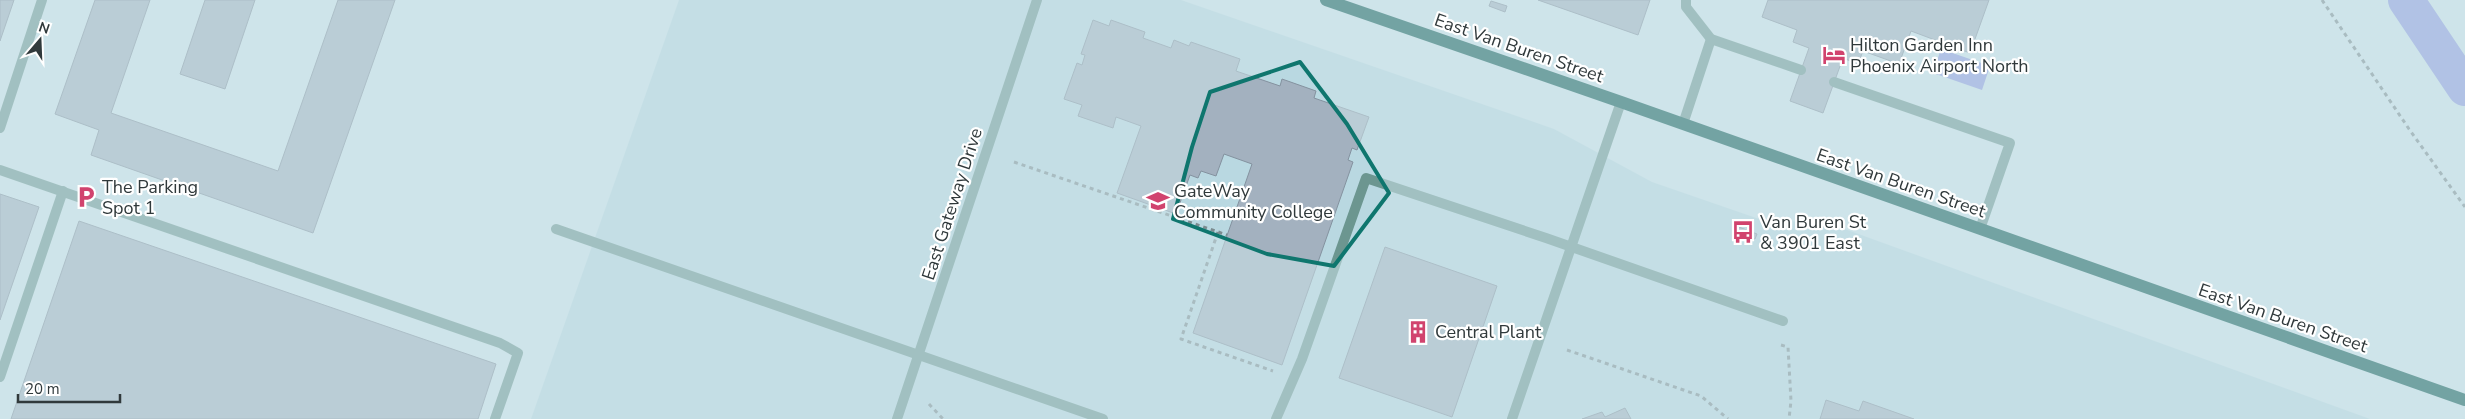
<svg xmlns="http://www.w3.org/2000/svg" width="2465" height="419" font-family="'Nunito Sans',sans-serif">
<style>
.built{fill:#b9d8e1}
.water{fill:#8e9adf}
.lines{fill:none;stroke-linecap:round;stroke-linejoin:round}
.canal{stroke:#8e9adf;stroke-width:36}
.building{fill:#a3b1bf;stroke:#84929f}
.path{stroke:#7c8c90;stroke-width:3;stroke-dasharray:4 4;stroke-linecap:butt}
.service{stroke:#6c9690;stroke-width:10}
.minor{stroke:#6c9690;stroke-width:10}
.primary{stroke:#05554f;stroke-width:12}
.marked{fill:none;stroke:#0f766e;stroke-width:4;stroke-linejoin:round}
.labels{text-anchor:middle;stroke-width:4.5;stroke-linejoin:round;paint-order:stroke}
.poi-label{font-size:18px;fill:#30393b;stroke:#fff;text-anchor:start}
.street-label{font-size:18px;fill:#30393b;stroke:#fff}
</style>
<rect width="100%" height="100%" fill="#cee4ea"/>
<polygon class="built" points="679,0 1181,0 1554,129 1652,182 1762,220 1828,223 2370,419 531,419"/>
<polygon class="water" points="1941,49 1990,66 1982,90 1933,73"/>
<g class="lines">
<polyline class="canal" points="2406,0 2465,88"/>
</g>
<g class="building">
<polygon points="0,0 14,0 0,41"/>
<polygon points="95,0 150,0 111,113 278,171 338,0 395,0 313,233 91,155 99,130 55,114"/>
<polygon points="205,0 255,0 225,89 180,74"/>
<polygon points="1538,0 1650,0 1638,35"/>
<polygon points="1768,0 1989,0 1970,53 1911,31 1899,64 1863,51 1858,64 1843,58 1823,113 1790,101 1809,48 1793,42 1797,30 1762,17"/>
<polygon points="1491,1 1507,6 1505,12 1489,6"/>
<polygon points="1093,20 1109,26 1111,20 1145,32 1143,38 1171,48 1174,40 1189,46 1191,42 1240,59 1236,71 1280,86 1282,79 1316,91 1314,98 1369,117 1357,150 1352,148 1348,160 1353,162 1282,365 1193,333 1252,164 1224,154 1216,176 1201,171 1198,178 1190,175 1176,214 1117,193 1141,126 1116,117 1113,128 1078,116 1082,105 1064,99 1077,63 1082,65 1085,55 1081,54"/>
<polygon points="0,194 39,207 0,320"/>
<polygon points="79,221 496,364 478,419 11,419"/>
<polygon points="1739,227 1757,234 1755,239 1737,233"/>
<polygon points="1385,247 1497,286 1452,417 1339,378"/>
<polygon points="1826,400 1859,411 1863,401 1914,419 1820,419"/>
<polygon points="1625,408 1631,419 1582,419 1602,412 1605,417"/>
</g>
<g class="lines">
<g class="path">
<polyline points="2322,0 2409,129 2465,207"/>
<polyline points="1014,162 1227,235"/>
<polyline points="1218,232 1181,339 1273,371"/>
<polyline points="1781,345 1788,347 1791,401 1789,419"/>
<polyline points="1567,350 1701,396 1728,419"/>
<polyline points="929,404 943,419"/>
</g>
<g class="service">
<polyline points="1686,0 1686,7 1711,39 1801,70"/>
<polyline points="1834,82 2010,143 1980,229"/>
<polyline points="1683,124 1711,39"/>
<polyline points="0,128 42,0"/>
<polyline points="0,170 500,343 518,353 495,419"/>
<polyline points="556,229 1103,419"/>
<polyline points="0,377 63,191"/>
<polyline points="1276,419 1302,359 1366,178 1546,238 1783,321"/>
<polyline points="1512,419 1621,102"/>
</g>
<polyline class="minor" points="897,419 1037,0"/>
<polyline class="primary" points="1326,0 1621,102 2465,400"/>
</g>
<path d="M0 0H2465V419H0ZM 1300,62 L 1347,124 L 1389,193 L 1334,266 L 1267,254 L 1173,219 L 1192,147 L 1210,92 Z" fill="#cee4ea" fill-opacity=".55" fill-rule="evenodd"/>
<path class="marked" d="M 1300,62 L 1347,124 L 1389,193 L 1334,266 L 1267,254 L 1173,219 L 1192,147 L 1210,92 Z"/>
<defs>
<symbol id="hotel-bare" viewBox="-9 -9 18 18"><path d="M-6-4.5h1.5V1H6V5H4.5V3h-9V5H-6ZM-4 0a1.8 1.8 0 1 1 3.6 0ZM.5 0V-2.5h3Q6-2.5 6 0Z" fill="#d1436e" stroke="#fff" stroke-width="2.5" paint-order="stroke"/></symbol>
<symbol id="parking-bare" viewBox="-9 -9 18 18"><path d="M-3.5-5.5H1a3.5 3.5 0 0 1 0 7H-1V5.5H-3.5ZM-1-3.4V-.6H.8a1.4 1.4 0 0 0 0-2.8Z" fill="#d1436e" stroke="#fff" stroke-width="2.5" paint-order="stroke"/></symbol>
<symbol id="university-bare" viewBox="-9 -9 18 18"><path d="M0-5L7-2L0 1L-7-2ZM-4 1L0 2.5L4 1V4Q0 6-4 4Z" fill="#d1436e" stroke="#fff" stroke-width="2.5" paint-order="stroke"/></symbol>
<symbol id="bus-bare" viewBox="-9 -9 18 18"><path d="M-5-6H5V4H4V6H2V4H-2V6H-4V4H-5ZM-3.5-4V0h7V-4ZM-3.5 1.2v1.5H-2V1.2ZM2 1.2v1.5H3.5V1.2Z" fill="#d1436e" stroke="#fff" stroke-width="2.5" paint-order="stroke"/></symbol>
<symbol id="building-bare" viewBox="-9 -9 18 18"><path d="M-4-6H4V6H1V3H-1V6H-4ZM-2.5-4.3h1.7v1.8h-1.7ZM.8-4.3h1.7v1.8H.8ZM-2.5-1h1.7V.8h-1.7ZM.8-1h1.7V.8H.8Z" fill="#d1436e" stroke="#fff" stroke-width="2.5" paint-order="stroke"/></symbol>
</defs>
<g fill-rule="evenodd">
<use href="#hotel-bare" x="1818" y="39" width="32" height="32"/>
<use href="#parking-bare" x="70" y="181" width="32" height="32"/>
<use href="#university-bare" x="1142" y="185" width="32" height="32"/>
<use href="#bus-bare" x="1727" y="216" width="32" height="32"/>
<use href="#building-bare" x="1402" y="316" width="32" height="32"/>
</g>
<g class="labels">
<g class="poi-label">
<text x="1850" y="51">Hilton Garden Inn<tspan x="1850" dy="21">Phoenix Airport North</tspan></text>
<text x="102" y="193">The Parking<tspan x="102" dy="21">Spot 1</tspan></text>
<text x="1174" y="197">GateWay<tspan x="1174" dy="21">Community College</tspan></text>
<text x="1760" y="228">Van Buren St<tspan x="1760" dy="21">&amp; 3901 East</tspan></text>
<text x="1435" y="338">Central Plant</text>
</g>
<g class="street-label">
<text transform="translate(1519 48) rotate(19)" y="6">East Van Buren Street</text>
<text transform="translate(1901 183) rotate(19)" y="6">East Van Buren Street</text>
<text transform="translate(952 204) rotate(-72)" y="6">East Gateway Drive</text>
<text transform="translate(2283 318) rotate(19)" y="6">East Van Buren Street</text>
</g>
</g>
<g transform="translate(40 40) rotate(19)" stroke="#ffffff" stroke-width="4" paint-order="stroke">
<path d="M0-4L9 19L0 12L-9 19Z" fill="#30393b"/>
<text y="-8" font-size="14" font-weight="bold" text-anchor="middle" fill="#30393b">N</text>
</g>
<path d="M18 394v8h102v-8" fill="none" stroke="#30393b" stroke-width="2.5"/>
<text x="25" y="394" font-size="15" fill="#30393b" stroke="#ffffff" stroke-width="4" paint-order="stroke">20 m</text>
</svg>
